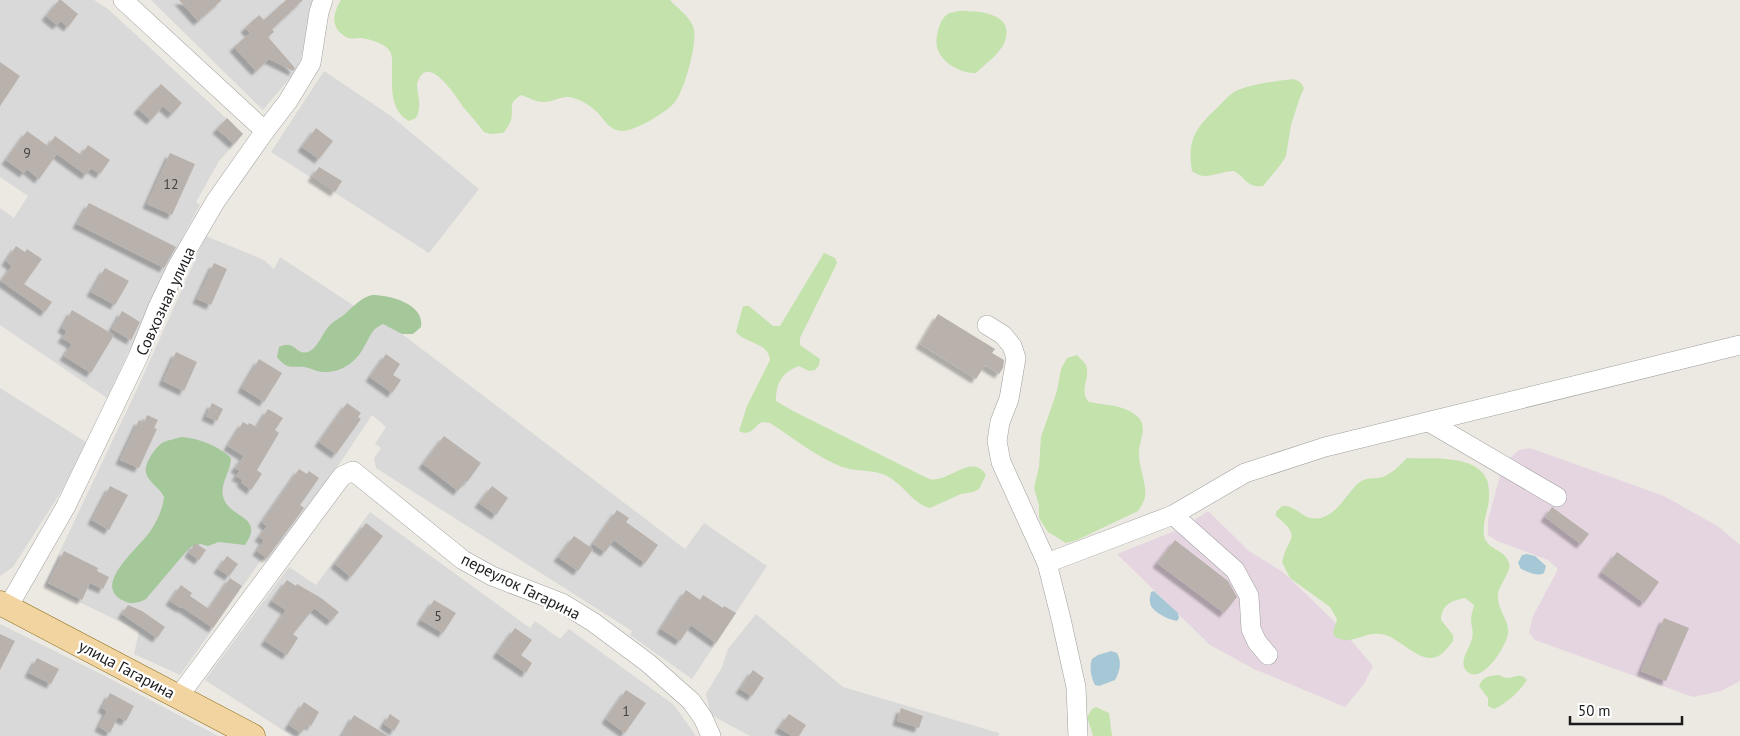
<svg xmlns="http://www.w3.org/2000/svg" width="1740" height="736" font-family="'PT Sans',sans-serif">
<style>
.residential{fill:#dad9d9}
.industrial{fill:#e5d5e1}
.grass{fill:#c3e2ac}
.forest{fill:#a5c89b}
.water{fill:#a6c8d6}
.building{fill:#b9b2ac;filter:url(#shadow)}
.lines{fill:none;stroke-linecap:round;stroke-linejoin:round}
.minor-casing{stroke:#a0a0a0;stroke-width:20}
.major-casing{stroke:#85650e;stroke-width:25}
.minor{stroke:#fff;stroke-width:19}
.major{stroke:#f2d4a1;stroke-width:24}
.labels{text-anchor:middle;stroke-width:4.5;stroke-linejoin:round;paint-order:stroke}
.number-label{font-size:14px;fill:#434240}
.street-label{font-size:16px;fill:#1c1c1c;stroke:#fff}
</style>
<defs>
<filter id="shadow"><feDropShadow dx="-4.5" dy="4.5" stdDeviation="1" flood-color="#0004"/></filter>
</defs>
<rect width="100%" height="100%" fill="#ece9e2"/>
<g class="residential">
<polygon points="0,0 94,0 108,9 243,134 219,161 196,202 200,205 182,238 107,398 0,325 0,208 14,218 28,196 0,177"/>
<polygon points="151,0 314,0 300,63 295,72 263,110"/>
<polygon points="324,71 391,116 479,189 429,253 271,152"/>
<polygon points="206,236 264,260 274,269 280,257 374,319 377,315 685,549 704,523 767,566 692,679 630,635 632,631 376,468 374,458 381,448 375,444 386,427 372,415 300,523 268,563 262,559 180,675 134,654 139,631 44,585 138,387"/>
<polygon points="0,388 86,442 64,487 13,567 0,576"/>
<polygon points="370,512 530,628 535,621 560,639 569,629 674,705 696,736 292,736 205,680 289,567 316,585"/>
<polygon points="756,614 843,687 999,733 999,736 750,736 711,715 706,694 722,667 728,649"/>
<polygon points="0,624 103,675 218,736 0,736"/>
</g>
<g class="industrial">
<polygon points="1530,448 1664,496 1719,527 1740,545 1740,681 1721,691 1693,697 1535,640 1529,633 1533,616 1558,569 1548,560 1497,541 1488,535 1488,520 1501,472 1509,459 1519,450"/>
<polygon points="1208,511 1249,551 1283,572 1336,623 1373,666 1364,684 1345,707 1254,669 1210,645 1117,554 1182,528"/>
</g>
<g class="grass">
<path d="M 341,0 L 670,0 C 677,8 688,15 693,26 C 699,40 684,91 675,102 C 667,112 634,132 621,131 C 610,130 605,121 598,113 C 593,108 586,103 579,100 C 564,92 557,102 543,102 C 535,102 528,97 521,95 C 507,104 514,107 511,120 C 510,124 506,130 503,133 L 490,134 L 484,132 C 478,124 471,116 464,108 C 458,100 429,52 418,81 C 414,89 424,103 416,118 L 409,121 C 390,111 392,87 392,69 C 392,63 393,55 389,50 C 384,43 369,39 361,38 C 357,38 352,39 349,38 C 347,38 344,36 342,34 C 330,25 334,11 341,0 Z"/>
<path d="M 959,11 C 977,11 1015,12 1005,41 C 1001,53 985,64 976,73 C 963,74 943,64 938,50 C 935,43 937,34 939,27 C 941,22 943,17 948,14 C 951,12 956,12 959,11 Z"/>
<path d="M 1294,79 L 1300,82 L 1304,88 L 1299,100 L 1291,125 L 1286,156 L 1281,164 L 1263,186 C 1247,188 1246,178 1234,171 C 1219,171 1205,182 1192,171 C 1187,141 1195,128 1217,108 C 1222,103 1228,96 1234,92 C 1250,84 1277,81 1294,79 Z"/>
<path d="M 824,253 L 835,258 L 837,263 L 800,338 L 800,345 L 820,359 L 819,365 L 815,370 L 809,371 L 799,366 C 782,372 776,383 776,401 L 793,411 L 929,479 C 948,484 972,452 986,475 L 979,489 L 973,492 L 961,494 L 930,508 C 914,505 903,484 887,476 C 873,469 857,472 842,467 C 818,458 792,437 770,423 L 762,422 C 753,427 751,437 739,431 L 747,406 L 770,360 C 768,342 746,344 736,332 L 743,306 L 749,306 L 773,326 L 780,326 Z"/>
<path d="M 1077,355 C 1080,358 1084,362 1086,365 C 1091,378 1078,391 1089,402 C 1105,405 1127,405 1139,418 C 1147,427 1140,440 1139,451 C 1138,467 1147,482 1145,497 C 1144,502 1141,506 1138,511 L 1077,540 L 1066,543 L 1048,532 L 1039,518 L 1039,505 L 1034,488 L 1039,467 L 1041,437 L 1057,391 L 1061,369 L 1067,358 Z"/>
<path d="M 1407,458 C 1430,459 1477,454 1487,480 C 1489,485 1489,493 1489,499 C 1488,511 1482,523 1484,536 C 1487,550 1505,549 1509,563 C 1512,570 1499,585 1498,594 C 1496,609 1510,620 1508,634 C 1506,646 1484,682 1469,673 C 1467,671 1465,670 1464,667 C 1461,658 1470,648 1472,638 C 1474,630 1471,627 1471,620 C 1471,615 1473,610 1474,605 L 1465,598 C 1451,601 1442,604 1441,620 L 1453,635 L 1453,641 C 1449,646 1445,652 1440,655 C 1422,668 1398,635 1381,634 C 1367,632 1358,640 1347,640 C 1343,640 1338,638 1335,637 L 1333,632 L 1337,619 L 1330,607 L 1290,578 L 1282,562 C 1288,536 1303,538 1276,516 L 1276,512 L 1282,506 C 1299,505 1302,522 1321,518 C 1339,513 1347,492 1360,482 C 1366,477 1376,479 1383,477 C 1393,473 1400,465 1407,458 Z"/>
<path d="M 1499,675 C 1502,676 1504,678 1507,678 C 1516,678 1520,672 1527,680 C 1519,692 1507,703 1494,709 L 1488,706 L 1488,698 L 1479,686 C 1483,676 1489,676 1499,675 Z"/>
<polygon points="1096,707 1109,713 1112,736 1093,736 1087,717 1092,709"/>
</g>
<g class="forest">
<path d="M 372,295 C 390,295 425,304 421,327 L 413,334 L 402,334 L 383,324 C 371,329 370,337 364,347 C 356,362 341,373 323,372 C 317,372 311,368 304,367 C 291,366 287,370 277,357 L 279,347 C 296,338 296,358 310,351 C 319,346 323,331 331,324 C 334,321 338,319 341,317 C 352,309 359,298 372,295 Z"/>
<path d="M 181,437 C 199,438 218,446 231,458 C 231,471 220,484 223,496 C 228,519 266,515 245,545 L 219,542 L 208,546 L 201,544 L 190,547 L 146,599 C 138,603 132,605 124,601 C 89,585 142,546 151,530 C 157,521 163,508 164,497 C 160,488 149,483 146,473 C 144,463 155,448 162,443 C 167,440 176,439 181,437 Z"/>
</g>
<g class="water">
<path d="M 1527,554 L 1535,556 L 1546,566 L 1544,573 C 1536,577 1528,572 1521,569 L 1518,563 L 1522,555 Z"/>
<path d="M 1154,591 L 1178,613 L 1179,618 L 1177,621 C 1169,620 1155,613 1151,606 C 1149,601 1150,597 1151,592 Z"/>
<path d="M 1111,651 L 1117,653 C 1122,662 1120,671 1115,680 L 1099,686 L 1095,685 C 1091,678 1089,666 1092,659 L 1098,655 Z"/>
</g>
<g class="building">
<polygon points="59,0 61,0 78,14 68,27 61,21 57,25 46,16"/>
<polygon points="179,0 222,0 198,21"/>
<polygon points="286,0 303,0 272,29 274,32 268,37 295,68 293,71 269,59 256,71 234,47 250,33 245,28 259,15 264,20"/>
<polygon points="0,62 20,76 0,106"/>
<polygon points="161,84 182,103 172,114 163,106 151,120 138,109"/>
<polygon points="227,118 243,134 234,144 217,129"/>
<polygon points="316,128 333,141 319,159 302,147"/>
<polygon points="27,131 48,146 55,136 81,155 88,145 110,160 100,174 91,168 86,175 57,154 39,179 27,169 24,173 6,160"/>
<polygon points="170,153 195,164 172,215 147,204"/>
<polygon points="319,167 342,181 335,192 312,177"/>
<polygon points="89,203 176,247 164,268 77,224"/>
<polygon points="16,246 25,252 27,249 42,259 24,284 52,302 45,312 1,281 12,266 6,261"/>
<polygon points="214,263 227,269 211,305 197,299"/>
<polygon points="105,268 129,281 115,305 91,292"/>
<polygon points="72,310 114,335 91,373 64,356 72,344 62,338 67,331 62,328"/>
<polygon points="122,311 140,322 131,340 112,329"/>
<polygon points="938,314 995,349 992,353 1004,360 1003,368 999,374 985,365 976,379 920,344"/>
<polygon points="176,352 197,362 184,391 163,381"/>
<polygon points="386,354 400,364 393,375 401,380 392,393 370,377"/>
<polygon points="259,359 282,373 264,402 242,388"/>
<polygon points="212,403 223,409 217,421 206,416"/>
<polygon points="347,403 361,413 358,417 361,419 336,454 319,442"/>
<polygon points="268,409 283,418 275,430 279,433 257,470 262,474 251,490 241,482 243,480 236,476 240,471 235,468 244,456 228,446 243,422 248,425 249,423 257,427"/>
<polygon points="147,415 158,420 154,428 157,429 139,468 120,460 139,420 144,423"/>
<polygon points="444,436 481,463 467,482 465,481 458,491 423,464"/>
<polygon points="299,469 307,474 309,471 319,478 300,505 304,508 267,558 257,551 264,540 259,537 267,526 262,522"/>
<polygon points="110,486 128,495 109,530 92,520"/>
<polygon points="492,486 508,498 496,515 479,503"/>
<polygon points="1552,507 1589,534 1581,544 1545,517"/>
<polygon points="617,510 629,518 626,522 658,545 645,563 614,540 605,552 593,544"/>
<polygon points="366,523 383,536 351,577 335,564"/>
<polygon points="574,536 593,549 578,571 558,557"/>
<polygon points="1175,540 1228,581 1237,597 1224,613 1157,563"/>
<polygon points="195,543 206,550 199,560 189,553"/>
<polygon points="64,551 98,568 97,571 109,577 103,589 90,583 82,600 48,583"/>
<polygon points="1617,552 1659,582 1644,603 1602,572"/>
<polygon points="227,556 238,564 229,576 218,569"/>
<polygon points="230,578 242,586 213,628 182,607 181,608 170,601 181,585 192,593 190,596 209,609"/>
<polygon points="287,580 296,586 297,584 321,598 339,612 331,621 314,608 293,634 298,638 287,655 265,641 286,610 272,601"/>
<polygon points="686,590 700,600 703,595 723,608 724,606 736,613 716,643 691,625 680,641 661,629"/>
<polygon points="434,600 456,613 443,633 421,620"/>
<polygon points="128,605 142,611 165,627 157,638 122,614"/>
<polygon points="1664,618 1689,628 1666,681 1641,671"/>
<polygon points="515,628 532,640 521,655 532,663 526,673 497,653"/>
<polygon points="0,634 15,641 0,670"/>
<polygon points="37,658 59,669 51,684 29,673"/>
<polygon points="753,670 764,678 752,696 740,689"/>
<polygon points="626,690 646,703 625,733 606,719"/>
<polygon points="110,693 134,706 126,721 118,717 110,733 99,727 107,711 102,708"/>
<polygon points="304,702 319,712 311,726 308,724 301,733 289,725"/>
<polygon points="901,708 923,716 919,728 897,721"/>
<polygon points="390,714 400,721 394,731 384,724"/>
<polygon points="789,714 806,725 799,736 792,736 779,728"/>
<polygon points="354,715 388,736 342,736"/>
</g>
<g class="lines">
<defs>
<g id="minor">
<polyline points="123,0 265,131"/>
<polyline points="987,325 1003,335 1012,346 1016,358 1009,399 1000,422 997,441 1001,462 1047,563 1061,619 1076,687 1078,736"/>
<polyline points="1429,422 1557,497"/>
<polyline points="1173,515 1235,570 1249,596 1251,629 1257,642 1268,655"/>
<polyline points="1047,563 1173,515 1245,473 1325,447 1740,345"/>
<polyline points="8,607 66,506 138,357 158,307 176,269 215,202 265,131 288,101 311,63 319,12 323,0"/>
<polyline points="179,696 342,476 353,471 463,560 492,576 562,603 593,622 648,663 691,701 703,718 711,736"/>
</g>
<polyline id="major" points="0,603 253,736"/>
</defs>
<use href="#minor" class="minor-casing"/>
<use href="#major" class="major-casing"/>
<use href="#minor" class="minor"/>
<use href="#major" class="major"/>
</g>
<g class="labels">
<g class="number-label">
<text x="27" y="158">9</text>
<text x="171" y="189">12</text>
<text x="438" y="621">5</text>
<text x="626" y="716">1</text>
</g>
<g class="street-label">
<text transform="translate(165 301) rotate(-65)" y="6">Совхозная улица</text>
<text transform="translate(521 586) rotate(26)" y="6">переулок Гагарина</text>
<text transform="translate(127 669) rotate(28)" y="6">улица Гагарина</text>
</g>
</g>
<path d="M1570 716v8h112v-8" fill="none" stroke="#1c1c1c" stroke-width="2.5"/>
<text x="1578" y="716" font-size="15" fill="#1c1c1c" stroke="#ffffff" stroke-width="4" paint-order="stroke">50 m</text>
</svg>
